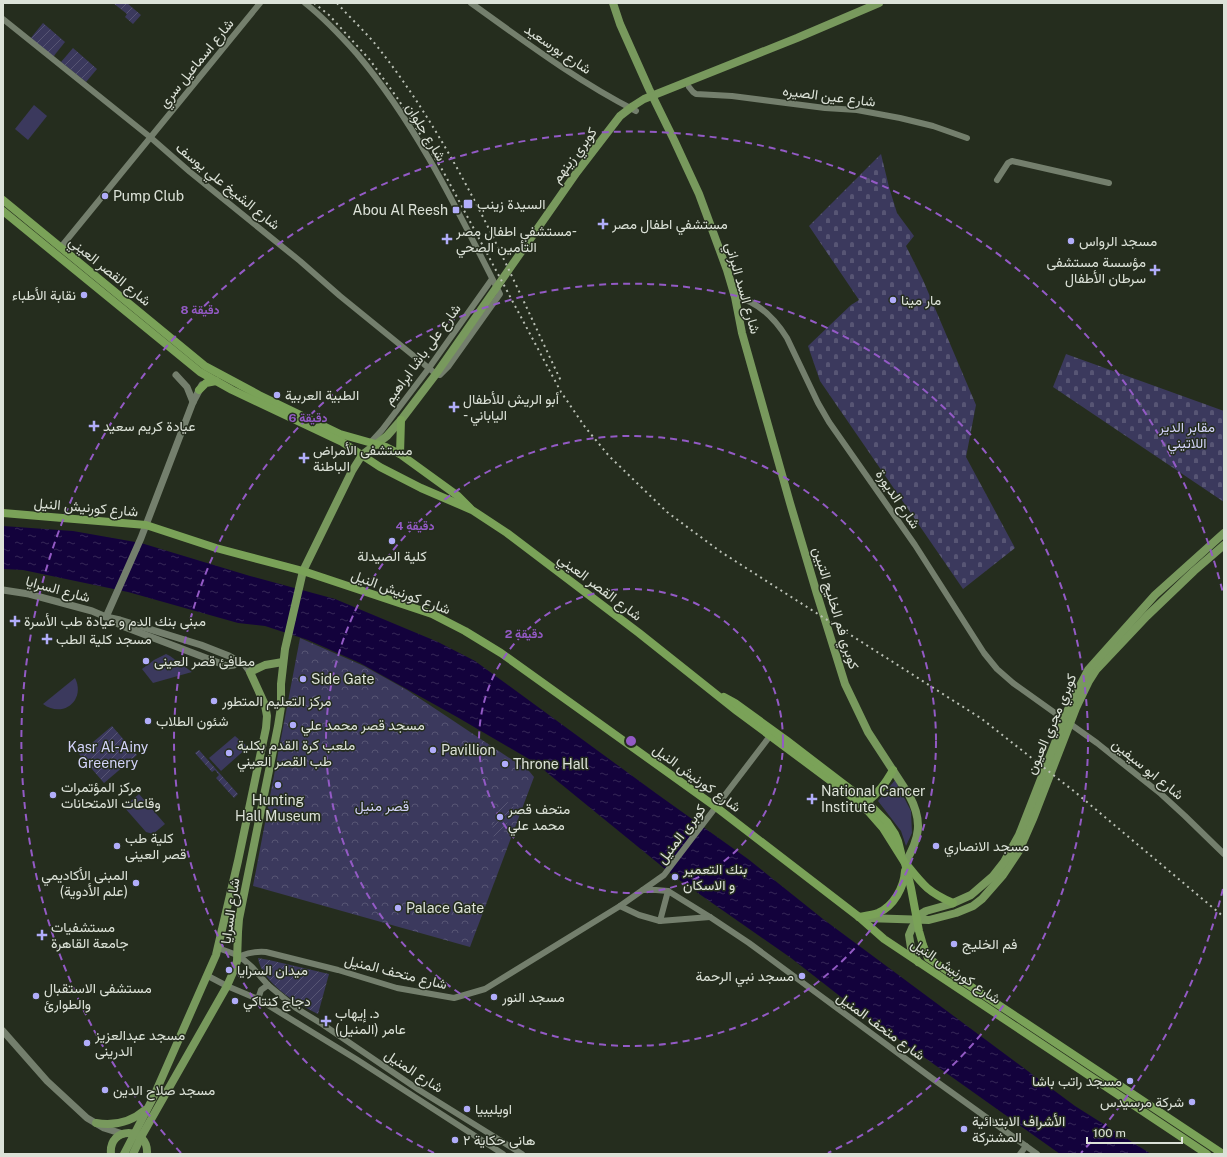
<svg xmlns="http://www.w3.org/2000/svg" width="1227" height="1157" font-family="'Public Sans',Vazirmatn,sans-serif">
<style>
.grass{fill:#3b395d}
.forest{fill:url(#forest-crowns)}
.cemetery{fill:url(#cemetery-stones)}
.garden{fill:url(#garden-furrows)}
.water{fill:url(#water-ripples)}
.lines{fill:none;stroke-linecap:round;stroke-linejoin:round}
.tertiary{stroke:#747f6d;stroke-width:6}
.secondary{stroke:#747f6d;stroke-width:7}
.primary{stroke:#78995d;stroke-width:8}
.trunk{stroke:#7aa258;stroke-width:8}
.rail{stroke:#bac0b5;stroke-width:2;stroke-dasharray:2 4;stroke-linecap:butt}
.ring{fill:none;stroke:#935ac5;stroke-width:2;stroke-dasharray:7 5}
.poi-dot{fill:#b1adfa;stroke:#252d1e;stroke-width:1.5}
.labels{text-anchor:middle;stroke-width:3;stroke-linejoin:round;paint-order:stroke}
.street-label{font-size:14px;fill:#dce2d8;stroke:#252d1e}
.poi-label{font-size:14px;fill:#dce2d8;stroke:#252d1e;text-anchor:start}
.park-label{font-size:14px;fill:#d3d3f9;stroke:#252d1e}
.centre{fill:#935ac5;stroke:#252d1e;stroke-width:2}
.ring-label{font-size:12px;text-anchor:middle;font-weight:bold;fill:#935ac5;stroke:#252d1e;stroke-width:3;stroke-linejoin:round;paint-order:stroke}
</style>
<defs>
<pattern id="forest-crowns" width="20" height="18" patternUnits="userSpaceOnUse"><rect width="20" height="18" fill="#3b395d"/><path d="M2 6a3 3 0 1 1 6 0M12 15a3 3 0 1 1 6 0" fill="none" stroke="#575574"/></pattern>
<pattern id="cemetery-stones" width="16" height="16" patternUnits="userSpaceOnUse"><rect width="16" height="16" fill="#3b395d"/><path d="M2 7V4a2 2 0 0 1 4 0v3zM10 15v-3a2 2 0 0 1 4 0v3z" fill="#575574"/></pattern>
<pattern id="garden-furrows" width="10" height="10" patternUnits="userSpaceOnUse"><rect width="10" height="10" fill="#3b395d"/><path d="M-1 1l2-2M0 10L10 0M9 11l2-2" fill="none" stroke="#575574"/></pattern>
<pattern id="water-ripples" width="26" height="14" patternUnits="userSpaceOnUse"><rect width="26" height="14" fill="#13023c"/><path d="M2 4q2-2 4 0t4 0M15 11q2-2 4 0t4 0" fill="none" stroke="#352757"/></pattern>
</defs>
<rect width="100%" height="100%" fill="#252d1e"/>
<g class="grass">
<polygon points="34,105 47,116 28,140 15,129"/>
<polygon points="166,654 170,656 192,672 153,683 142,669 154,660"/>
<path d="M 75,678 C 86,700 63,719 43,704 Z"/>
<polygon points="235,736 248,747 221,771 209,758"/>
<polygon points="895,780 911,811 912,833 906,846 901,831 878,801"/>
<polygon points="139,794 165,824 153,834 146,832 124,807"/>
</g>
<polygon class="forest" points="300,638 364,666 407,690 529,771 534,777 470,947 253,886"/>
<g class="cemetery">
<polygon points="881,154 889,187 897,213 914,236 906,246 923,280 976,405 966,457 1015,548 963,589 820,381 808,346 851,305 859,300 809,226"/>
<polygon points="1066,354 1224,411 1224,502 1053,387"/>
</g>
<g class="garden">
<polygon points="113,3 127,3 141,15 133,24 125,17 127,14"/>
<polygon points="43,23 65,42 53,57 30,39"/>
<polygon points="73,48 97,69 86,82 61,62"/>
<polygon points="112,726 137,755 104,783 79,754"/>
<polygon points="199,750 238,794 234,798 216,778 219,775 215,770 212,772 195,753"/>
<polygon points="502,800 514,805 501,839 490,835"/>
<path d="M 258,958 L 269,960 L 329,974 L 318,1014 C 297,1004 262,983 258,958 Z"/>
</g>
<polygon class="water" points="3,526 73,531 141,543 250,576 335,599 438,642 475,661 657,794 748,859 823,919 1075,1106 1151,1154 1060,1154 859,1011 791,958 675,877 534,762 457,717 360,663 308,640 265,626 238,623 128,592 23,570 3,569"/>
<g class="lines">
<g class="tertiary">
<path d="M 471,3 C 524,41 577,81 636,111"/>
<path d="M 3,19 L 150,137 L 190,172 L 300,261 L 340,296 L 436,374 L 440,375 L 448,367 L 500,294 C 458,211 417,125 357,54 C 341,36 324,18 305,3"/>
<polyline points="689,87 693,92 696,94 732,96 825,108 857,110 900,118 933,126 967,138"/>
<polyline points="997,180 1008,163 1012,161 1109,183"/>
<polyline points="61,247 260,3"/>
<path d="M 735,297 C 758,301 775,319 787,338 L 818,403 L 829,422 L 915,545 L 984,653 L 997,669 L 1013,683 L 1097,743 L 1161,794 L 1185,816 L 1224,854"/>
<polyline points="371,442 382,430 429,368 492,279"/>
<polyline points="643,890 656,890 668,891 710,917 749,943 933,1079 1037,1154"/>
<polyline points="620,906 639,915 660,921 710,917"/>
<polyline points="660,921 668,891"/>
<polyline points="218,948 237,955 244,960 252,967 268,985 296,1008 322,1024 419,1090 522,1154"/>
<path d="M 240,956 C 248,953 256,951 266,952 L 338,970 L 397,988 L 454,998 L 485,989 L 620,906 L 664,875 L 770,736"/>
<polyline points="208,976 227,986 258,999 356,1059 503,1154"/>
<polyline points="258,999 261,990 268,985"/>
<polyline points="1020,1154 1026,1146"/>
</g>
<g class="secondary">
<polyline points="176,375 187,387 193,402"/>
<polyline points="202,385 193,402 141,538 106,617 120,620 201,645 229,656 245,665 250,672"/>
<polyline points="3,590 29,594 92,611 106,617 122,626 227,666 234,665 239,661"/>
<polyline points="3,1031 47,1081 87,1118 104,1128 123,1134"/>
</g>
<g class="primary">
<path d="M 613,3 L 620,24 L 649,89 L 674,140 L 699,194 L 727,270 L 735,297 L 742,333 L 790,503 L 817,594 L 845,684 L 868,732 L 909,795 C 923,821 920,838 905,863"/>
<polyline points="865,918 929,920 956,913 973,906 982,899 1003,875 1019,851 1033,819 1076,708 1089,681 1096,670 1147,616 1194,571 1224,545"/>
<polyline points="918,962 911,948 909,935 912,928 921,914 926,911 951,904 971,895 993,876 1004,862 1019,835 1069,707 1088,670 1155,595 1224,533"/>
<path d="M 96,1123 C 114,1126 131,1122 145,1110"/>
<path d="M 111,1154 C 108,1126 149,1126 147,1154"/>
<polyline points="124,1154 153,1098 216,955 238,861 266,728 267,716 265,705 250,672 265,665 283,662"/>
<polyline points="133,1154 141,1137 227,986 235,968 237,961 238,932 239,919 278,726 281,707 281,684 285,649 303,571 352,471 362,455 387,436 401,420 436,374 577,172 620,116 633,106 644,99 797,38 879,3"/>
</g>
<g class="trunk">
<polyline points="3,200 205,366 259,395 340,434 386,447 400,454 458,496 470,508"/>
<polyline points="3,211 200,372 232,390 342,442 380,467 421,488 472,510 507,533 639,633 737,711 851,796 869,812 883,828 905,863 911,888 919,931 923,945 928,958 1223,1154"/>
<polyline points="199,390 206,383 216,381"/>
<polyline points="400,454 401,420"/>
<polyline points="3,513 146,525 216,548 303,571 432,614 465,631 501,653 716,807 859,917 884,939 1207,1154"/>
<polyline points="724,697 735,703 786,740 867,802 887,822 895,834 898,841 901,853"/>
<path d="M 867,802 C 879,792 885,784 893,770"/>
<path d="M 907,865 C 923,885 928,892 953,903"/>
<path d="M 859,917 C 865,916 873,915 878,913 C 894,906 904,887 905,871"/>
</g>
<g class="rail">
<polyline points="314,3 329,15 370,60 398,99 443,171 561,392 585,427 609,456 667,512 721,552 982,719 1075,792 1224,917"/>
<path d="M 337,3 C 351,19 367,33 380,50 C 458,150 507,267 561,381"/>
</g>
</g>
<g class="ring">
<circle cx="631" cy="741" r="152"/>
<circle cx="631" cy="741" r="305"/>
<path d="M434 1153A457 457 0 1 1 828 1153"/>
<path d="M1223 889A610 610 0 0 1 1081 1153M181 1153A610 610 0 1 1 1223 593"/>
</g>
<g class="poi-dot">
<circle cx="105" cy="196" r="4"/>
<rect x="463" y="199" width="10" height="10" rx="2"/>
<rect x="452" y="206" width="8" height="8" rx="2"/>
<path d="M601 218h4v4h4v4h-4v4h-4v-4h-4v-4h4z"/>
<path d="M445 233h4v4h4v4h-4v4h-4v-4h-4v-4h4z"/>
<circle cx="1071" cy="241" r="4"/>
<path d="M1153 264h4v4h4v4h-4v4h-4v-4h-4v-4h4z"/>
<circle cx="84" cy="295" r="4"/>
<circle cx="893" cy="300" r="4"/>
<circle cx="277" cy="395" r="4"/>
<path d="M452 401h4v4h4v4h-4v4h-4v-4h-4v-4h4z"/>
<path d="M92 420h4v4h4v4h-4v4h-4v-4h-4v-4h4z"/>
<path d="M302 452h4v4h4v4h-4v4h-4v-4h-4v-4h4z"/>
<circle cx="392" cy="541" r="4"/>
<path d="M13 615h4v4h4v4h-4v4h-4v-4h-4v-4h4z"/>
<path d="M45 633h4v4h4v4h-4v4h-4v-4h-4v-4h4z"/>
<circle cx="146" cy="661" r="4"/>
<circle cx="303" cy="679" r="4"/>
<circle cx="214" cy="701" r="4"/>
<circle cx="148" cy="721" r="4"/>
<circle cx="293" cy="725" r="4"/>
<circle cx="433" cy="750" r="4"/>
<circle cx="229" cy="753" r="4"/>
<circle cx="505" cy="764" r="4"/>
<circle cx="278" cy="785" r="4"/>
<circle cx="53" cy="795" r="4"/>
<path d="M810 793h4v4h4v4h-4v4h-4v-4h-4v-4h4z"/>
<circle cx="500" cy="817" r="4"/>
<circle cx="117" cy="846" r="4"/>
<circle cx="936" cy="846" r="4"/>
<circle cx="675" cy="877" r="4"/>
<circle cx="136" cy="883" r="4"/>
<circle cx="398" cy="908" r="4"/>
<path d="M40 929h4v4h4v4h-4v4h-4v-4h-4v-4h4z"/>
<circle cx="954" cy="944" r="4"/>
<circle cx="229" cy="970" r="4"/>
<circle cx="802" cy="976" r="4"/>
<circle cx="36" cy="996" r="4"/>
<circle cx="494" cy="997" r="4"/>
<circle cx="235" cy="1001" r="4"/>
<path d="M324 1015h4v4h4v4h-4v4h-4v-4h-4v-4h4z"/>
<circle cx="87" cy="1043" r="4"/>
<circle cx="1130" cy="1081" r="4"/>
<circle cx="105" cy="1090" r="4"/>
<circle cx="1192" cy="1102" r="4"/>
<circle cx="467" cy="1109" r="4"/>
<circle cx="964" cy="1129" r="4"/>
<circle cx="455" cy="1140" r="4"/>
</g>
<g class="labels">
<g class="street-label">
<text transform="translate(558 49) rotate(34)" y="5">شارع بورسعيد</text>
<text transform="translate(196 63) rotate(-51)" y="5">شارع اسماعيل سري</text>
<text transform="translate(829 96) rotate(7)" y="5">شارع عين الصيره</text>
<text transform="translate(426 132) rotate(59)" y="5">شارع حلوان</text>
<text transform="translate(574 155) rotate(-53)" y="5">كوبري زينهم</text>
<text transform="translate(228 186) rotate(39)" y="5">شارع الشيخ علي يوسف</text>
<text transform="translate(110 271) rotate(39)" y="5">شارع القصر العيني</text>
<text transform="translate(743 288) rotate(74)" y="5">شارع السد البراني</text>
<text transform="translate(422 354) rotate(-54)" y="5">شارع على باشا ابراهيم</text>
<text transform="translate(898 499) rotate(56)" y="5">شارع الديورة</text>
<text transform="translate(86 507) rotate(5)" y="5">شارع كورنيش النيل</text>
<text transform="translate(600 587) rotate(37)" y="5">شارع القصر العيني</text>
<text transform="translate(58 589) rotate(15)" y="5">شارع السرايا</text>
<text transform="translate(401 592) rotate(20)" y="5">شارع كورنيش النيل</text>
<text transform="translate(836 608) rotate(73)" y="5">كوبري فم الخليج التبين</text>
<text transform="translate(1051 724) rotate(-67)" y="5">كوبري مجري العيون</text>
<text transform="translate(1148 769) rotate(39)" y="5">شارع ابو سيفين</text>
<text transform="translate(697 778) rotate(36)" y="5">شارع كورنيش النيل</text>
<text transform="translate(681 834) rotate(-53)" y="5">كوبرى المنيل</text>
<text transform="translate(230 911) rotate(-82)" y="5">شارع السرايا</text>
<text transform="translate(956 971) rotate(34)" y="5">شارع كورنيش النيل</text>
<text transform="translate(396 972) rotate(14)" y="5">شارع متحف المنيل</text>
<text transform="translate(881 1026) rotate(36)" y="5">شارع متحف المنيل</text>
<text transform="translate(414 1071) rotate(33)" y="5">شارع المنيل</text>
</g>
<g class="poi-label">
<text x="113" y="201">Pump Club</text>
<text x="477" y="209">السيدة زينب</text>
<text x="448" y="215" text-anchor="end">Abou Al Reesh</text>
<text x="612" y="229">مستشفي اطفال مصر</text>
<text x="456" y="236">مستشفي اطفال مصر-<tspan x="456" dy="16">التأمين الصحي</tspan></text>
<text x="1079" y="246">مسجد الرواس</text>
<text x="1146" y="267" text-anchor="end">مؤسسة مستشفى<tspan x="1146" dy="16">سرطان الأطفال</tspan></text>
<text x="76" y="300" text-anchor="end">نقابة الأطباء</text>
<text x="901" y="305">مار مينا</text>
<text x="285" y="400">الطبية العربية</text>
<text x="463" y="404">أبو الريش للأطفال<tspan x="463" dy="16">- الياباني</tspan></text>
<text x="103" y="431">عيادة كريم سعيد</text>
<text x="313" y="455">مستشفى الأمراض<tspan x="313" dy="16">الباطنة</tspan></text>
<text x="392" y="561" text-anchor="middle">كلية الصيدلة</text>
<text x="24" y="626">مبنى بنك الدم و عيادة طب الأسرة</text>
<text x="56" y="644">مسجد كلية الطب</text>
<text x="154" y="666">مطافئ قصر العينى</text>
<text x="311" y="684">Side Gate</text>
<text x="222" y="706">مركز التعليم المتطور</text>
<text x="156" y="726">شئون الطلاب</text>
<text x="301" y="730">مسجد قصر محمد علي</text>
<text x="237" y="750">ملعب كرة القدم بكلية<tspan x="237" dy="16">طب القصر العيني</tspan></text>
<text x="441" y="755">Pavillion</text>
<text x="513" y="769">Throne Hall</text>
<text x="61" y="792">مركز المؤتمرات<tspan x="61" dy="16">وقاعات الامتحانات</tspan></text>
<text x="821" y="796">National Cancer<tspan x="821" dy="16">Institute</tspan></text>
<text x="278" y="805" text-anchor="middle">Hunting<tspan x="278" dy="16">Hall Museum</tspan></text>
<text x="508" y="814">متحف قصر<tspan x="508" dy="16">محمد علي</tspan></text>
<text x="125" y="843">كلية طب<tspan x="125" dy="16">قصر العينى</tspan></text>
<text x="944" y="851">مسجد الانصاري</text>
<text x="683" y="874">بنك التعمير<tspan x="683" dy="16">و الاسكان</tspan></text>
<text x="128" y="880" text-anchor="end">المبنى الأكاديمي<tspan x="128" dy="16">(علم الأدوية)</tspan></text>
<text x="406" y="913">Palace Gate</text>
<text x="51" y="932">مستشفيات<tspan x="51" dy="16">جامعة القاهرة</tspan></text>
<text x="962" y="949">فم الخليج</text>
<text x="237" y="975">ميدان السرايا</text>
<text x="794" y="981" text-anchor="end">مسجد نبي الرحمة</text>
<text x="44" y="993">مستشفى الاستقبال<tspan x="44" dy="16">والطوارئ</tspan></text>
<text x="502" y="1002">مسجد النور</text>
<text x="243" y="1006">دجاج كنتاكي</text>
<text x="335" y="1018">د. إيهاب<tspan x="335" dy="16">عامر (المنيل)</tspan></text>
<text x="95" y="1040">مسجد عبدالعزيز<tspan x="95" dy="16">الدرينى</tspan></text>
<text x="1122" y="1086" text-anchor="end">مسجد راتب باشا</text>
<text x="113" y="1095">مسجد صلاح الدين</text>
<text x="1184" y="1107" text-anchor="end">شركة مرسيدس</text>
<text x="475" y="1114">اويليبيا</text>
<text x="972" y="1126">الأشراف الابتدائية<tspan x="972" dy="16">المشتركة</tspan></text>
<text x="463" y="1145">هانى حكاية ٢</text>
</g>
<g class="park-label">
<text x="1187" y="432">مقابر الدير<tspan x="1187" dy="16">اللاتيني</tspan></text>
<text x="108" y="752">Kasr Al-Ainy<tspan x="108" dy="16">Greenery</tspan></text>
<text x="382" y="811">قصر منيل</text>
</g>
</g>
<circle cx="631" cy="741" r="6" class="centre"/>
<g class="ring-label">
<text x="200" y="314">8 دقيقة</text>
<text x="308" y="422">6 دقيقة</text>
<text x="415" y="530">4 دقيقة</text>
<text x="524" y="638">2 دقيقة</text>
</g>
<rect width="1227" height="1157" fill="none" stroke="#dce2d8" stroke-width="8"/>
<path d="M1087 1137v6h95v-6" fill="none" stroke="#dce2d8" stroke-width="2"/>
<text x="1093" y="1137" font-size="12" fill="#dce2d8" stroke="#252d1e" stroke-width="3" paint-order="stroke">100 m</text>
</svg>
